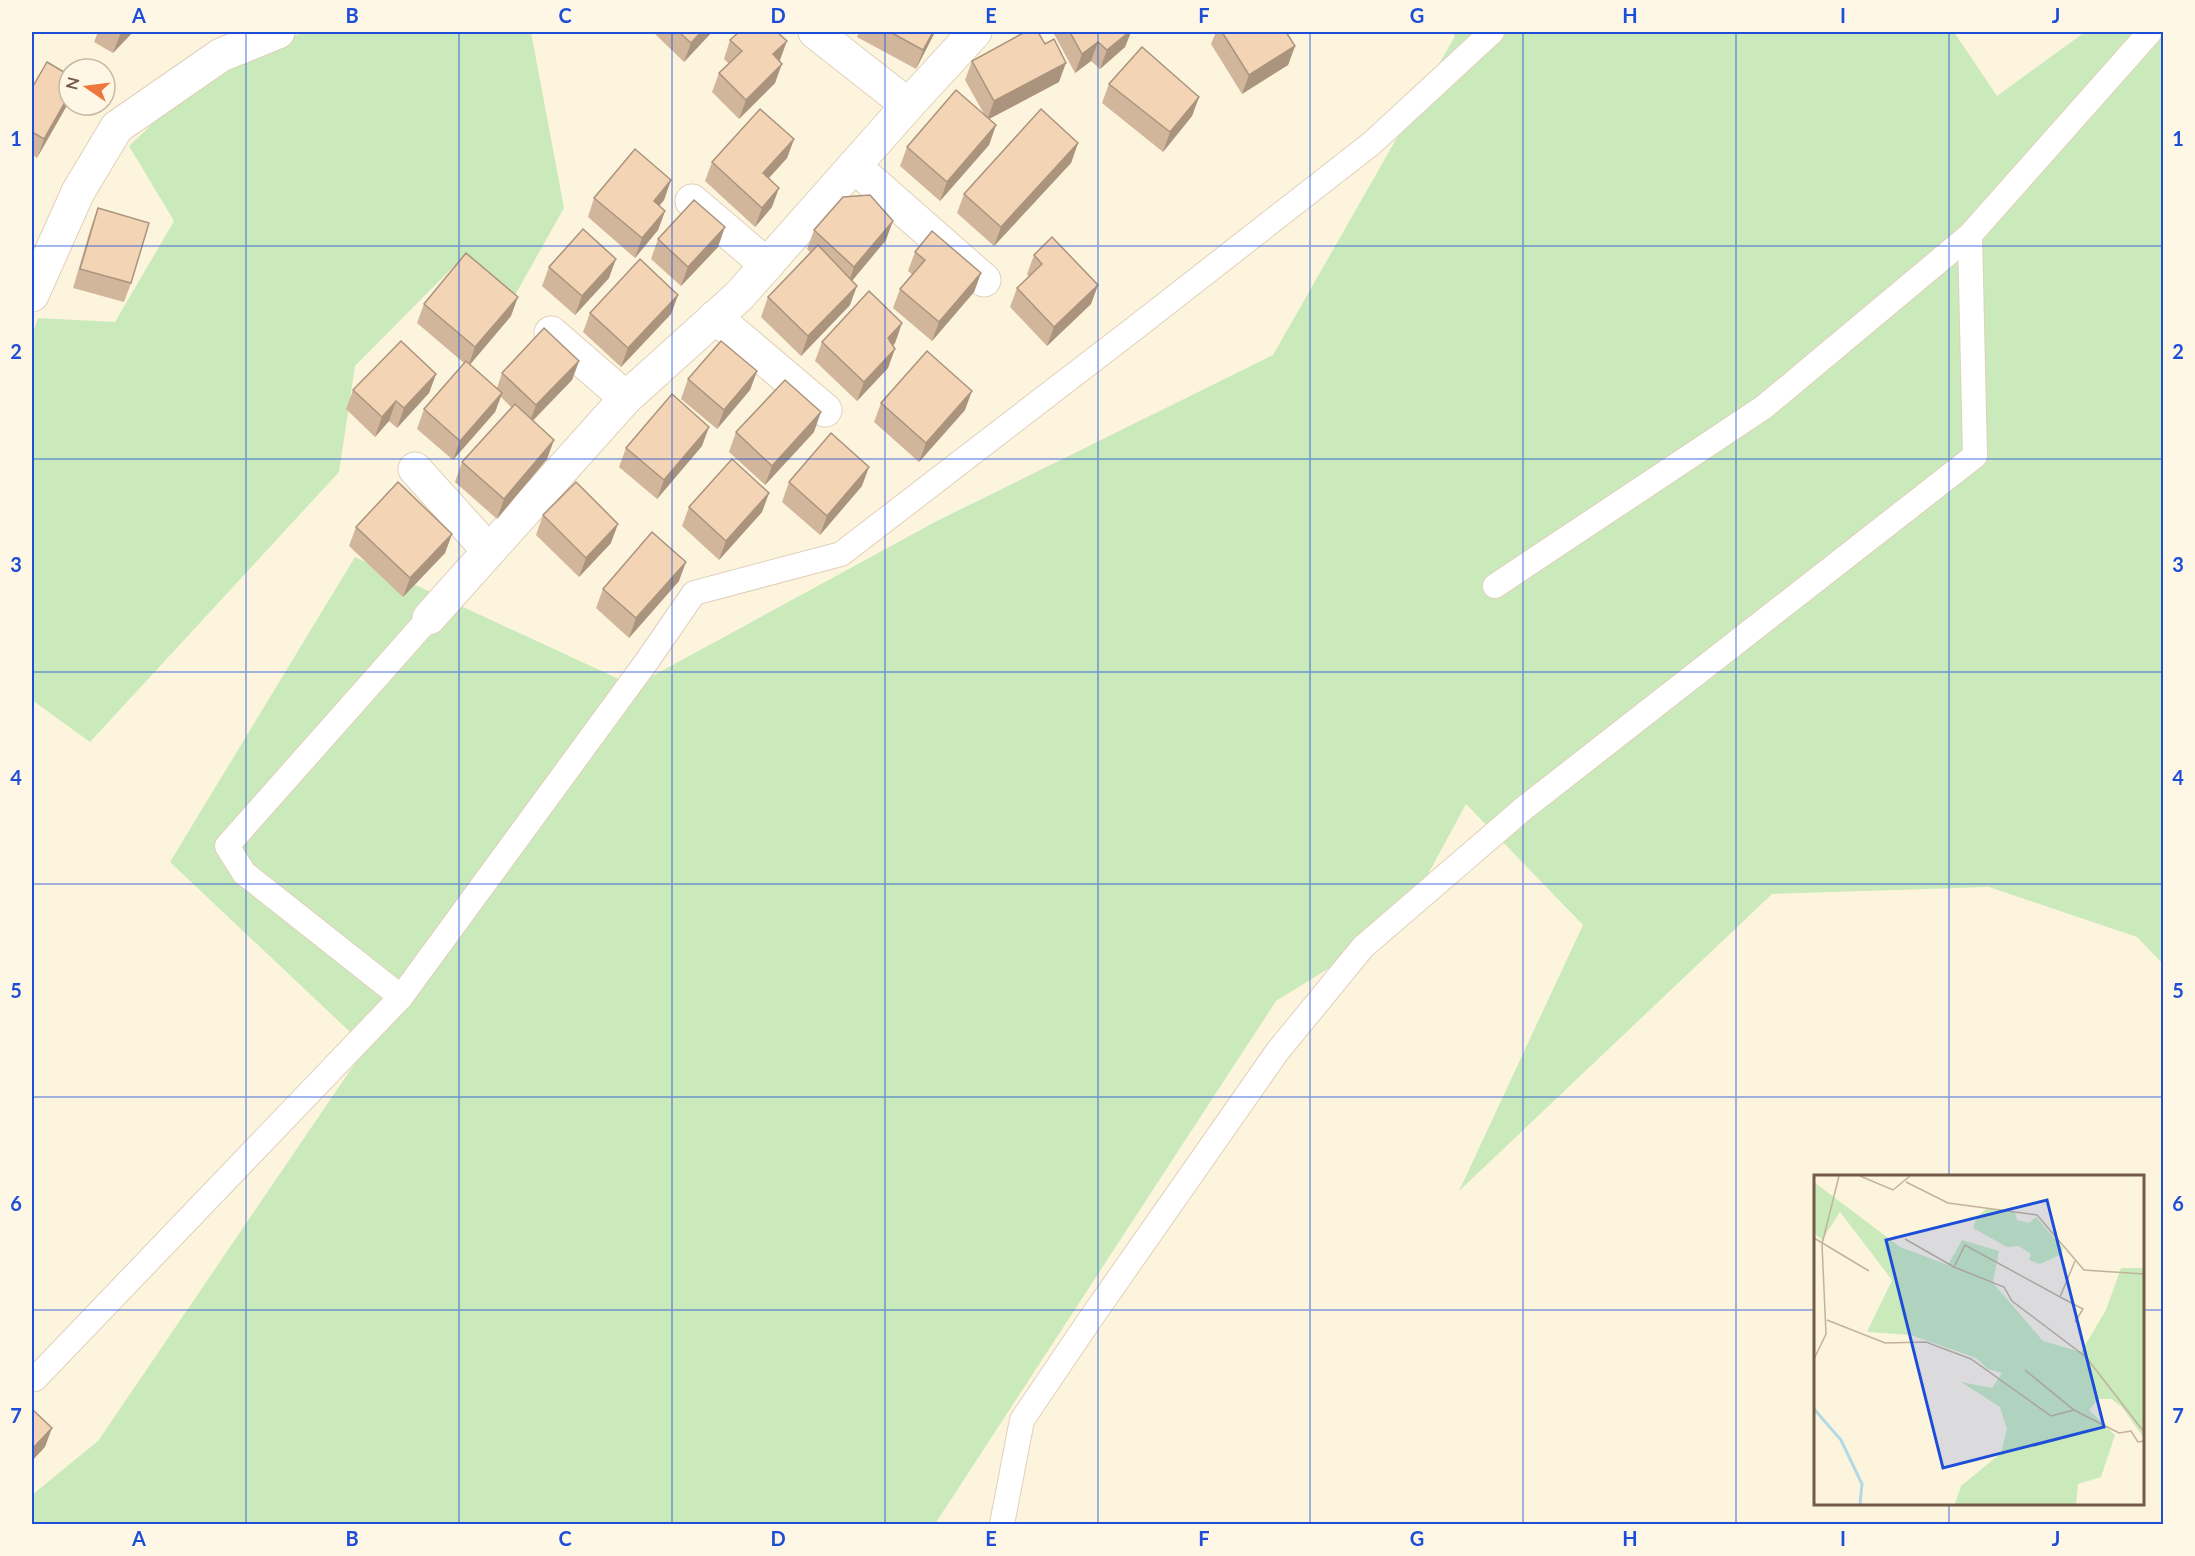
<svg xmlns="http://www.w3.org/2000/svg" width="2195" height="1556" font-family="Lato,sans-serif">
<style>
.green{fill:#caeabc}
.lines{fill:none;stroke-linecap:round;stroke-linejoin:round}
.lane-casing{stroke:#e1d0ba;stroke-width:26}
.street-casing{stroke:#e1d0ba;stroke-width:35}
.lane{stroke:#fff;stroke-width:24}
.street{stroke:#fff;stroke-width:33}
.wall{fill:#d1b69b}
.shaded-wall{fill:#aa947e}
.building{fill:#f3d4b4;stroke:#aa947e;stroke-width:1.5}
.grid{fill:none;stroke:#1d4ed8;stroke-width:1.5;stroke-opacity:0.55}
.inset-river{fill:none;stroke:#b2d9e7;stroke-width:3}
.inset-road{fill:none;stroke:#c2b29c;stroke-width:1.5}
.view{fill:#1d4ed8;fill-opacity:0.15;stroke:#1d4ed8;stroke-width:3}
.inset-edge{fill:none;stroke:#735b45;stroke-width:3}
.neatline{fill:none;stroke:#1d4ed8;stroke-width:2}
.grid-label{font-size:20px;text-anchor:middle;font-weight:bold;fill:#1d4ed8}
</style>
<rect width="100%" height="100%" fill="#fdf4de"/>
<g class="green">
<polygon points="306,32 531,32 564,208 510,304 455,265 355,366 339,472 90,742 32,700 32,334 38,318 115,322 174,221 129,146 189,89 290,37"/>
<polygon points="1451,32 1954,32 1997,96 2085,32 2163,32 2163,964 2137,937 1989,887 1772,894 1459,1191 1583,925 1466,804 1401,924 1276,1001 935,1524 32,1524 32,1495 98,1441 366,1047 170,862 355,557 634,686 935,522 1273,355 1455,36"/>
</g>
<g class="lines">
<defs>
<g id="lane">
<polyline points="1495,586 1764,407 1970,235 2150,32"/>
<polyline points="401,997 244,873 227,846 429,618"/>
<polyline points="35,1379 401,997 647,661 694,593 841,554 1135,328 1372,143 1492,32"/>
<polyline points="1002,1524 1022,1420 1089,1321 1277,1052 1363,947 1523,809 1975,456 1970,235"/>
</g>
<g id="street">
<polyline points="908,105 975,32"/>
<polyline points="854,166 984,280"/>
<polyline points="692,201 767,265"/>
<polyline points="32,295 78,192 117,127 221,55 278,32"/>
<polyline points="715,317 825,410"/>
<polyline points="551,333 626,398"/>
<polyline points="415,469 489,551"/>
<polyline points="429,618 626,398 739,296 908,105 815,32"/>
</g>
</defs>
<use href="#lane" class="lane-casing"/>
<use href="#street" class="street-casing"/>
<use href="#lane" class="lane"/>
<use href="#street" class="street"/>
</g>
<g class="wall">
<polygon points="98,32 133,32 113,53 94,42"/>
<polygon points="653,32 712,32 684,62"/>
<polygon points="859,32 935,32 916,69 857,37"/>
<polygon points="1053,32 1131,32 1125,47 1100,69 1091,61 1075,73"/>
<polygon points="1216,32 1286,32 1295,46 1288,65 1242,94 1211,44"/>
<polygon points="730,40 780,60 775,83 739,119 712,92 719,73 729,64 724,59"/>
<polygon points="972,61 1059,82 989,119 996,125 989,145 940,201 900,166 907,147 984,114 965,80"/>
<polygon points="69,75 37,158 32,155 32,88"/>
<polygon points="1109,84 1199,97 1192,116 1163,152 1102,103"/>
<polygon points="794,139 787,158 769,178 772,207 755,227 705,181 712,162"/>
<polygon points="1078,143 1071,163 994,246 957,213 964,194"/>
<polygon points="671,180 664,200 659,206 665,211 658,230 635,258 588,217 594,198"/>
<polygon points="98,208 131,283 124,302 73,288 91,227"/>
<polygon points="814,230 886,240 852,280 850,305 801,356 761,317 768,297 810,252 807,249"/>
<polygon points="658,239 718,247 681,286 651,259"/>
<polygon points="915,252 981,273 974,292 932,341 893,308 900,289 912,274 908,271"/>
<polygon points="1034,255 1098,285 1091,304 1047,346 1010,307 1017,288 1029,277 1027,274"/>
<polygon points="549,267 609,278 575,315 542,286"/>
<polygon points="678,295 671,314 621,367 583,332 590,313"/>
<polygon points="424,304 511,316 469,365 497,388 502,373 579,361 572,380 533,421 547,459 497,519 455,482 462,462 512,408 501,397 495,412 453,460 417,429 424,409 464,363 417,323"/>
<polygon points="902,323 895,343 893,346 888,368 857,401 815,361 822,342"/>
<polygon points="757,371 750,390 717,429 681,399 688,379"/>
<polygon points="436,374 429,393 397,428 389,421 375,437 346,409 353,390"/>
<polygon points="881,403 965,410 919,462 874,422"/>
<polygon points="736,432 814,432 765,485 729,452"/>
<polygon points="702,446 657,499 619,467 626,448"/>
<polygon points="789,482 862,486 820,535 782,502"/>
<polygon points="769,493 762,512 719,560 682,526 689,507"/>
<polygon points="543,515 611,543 579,577 536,535"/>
<polygon points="356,527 452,534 445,553 403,597 349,546"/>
<polygon points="679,581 629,638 596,608 603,589"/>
</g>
<g class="shaded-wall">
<polygon points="121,32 133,32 113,53"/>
<polygon points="701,32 712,32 684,62 691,43"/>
<polygon points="933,32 935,32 933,36 916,69 923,50"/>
<polygon points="1129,32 1131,32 1125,47 1100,69 1107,50"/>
<polygon points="787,41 780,60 766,73 773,54"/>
<polygon points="1098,42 1091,61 1075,73 1082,54"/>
<polygon points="1295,46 1288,65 1242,94 1249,75"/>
<polygon points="1066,63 1059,82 987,120 994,101"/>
<polygon points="782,64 775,83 739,119 746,100"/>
<polygon points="69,95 69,102 37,158 44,139"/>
<polygon points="1199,97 1192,116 1163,152 1170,132"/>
<polygon points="996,125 989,145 940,201 947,182"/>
<polygon points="794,139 787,158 756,192 763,173"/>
<polygon points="1078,143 1071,163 994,246 1001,227"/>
<polygon points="671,180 664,200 647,221 654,201"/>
<polygon points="779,188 772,207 755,227 762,208"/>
<polygon points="665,211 658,230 635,258 642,238"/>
<polygon points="893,221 886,240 847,287 854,267"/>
<polygon points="725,227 718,247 681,286 688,267"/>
<polygon points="616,259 609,278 575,315 582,296"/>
<polygon points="981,273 974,292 932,341 939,322"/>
<polygon points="1098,285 1091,304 1047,346 1054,327"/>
<polygon points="857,286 850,305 801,356 808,336"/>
<polygon points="678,295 671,314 621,367 628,348"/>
<polygon points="518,297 511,316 468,367 475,347"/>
<polygon points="902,323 895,343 881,358 888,338"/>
<polygon points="895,349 888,368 857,401 864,382"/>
<polygon points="579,361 572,380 529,424 536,405"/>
<polygon points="757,371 750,390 717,429 724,410"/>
<polygon points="436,374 429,393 397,428 404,408"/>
<polygon points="972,391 965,410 919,462 926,443"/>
<polygon points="502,393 495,412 453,460 460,441"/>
<polygon points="396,401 389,421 375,437 382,417"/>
<polygon points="821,412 814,432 765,485 772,466"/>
<polygon points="709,427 702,446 657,499 664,480"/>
<polygon points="554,440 547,459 497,519 504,499"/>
<polygon points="869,467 862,486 820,535 827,516"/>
<polygon points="769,493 762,512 719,560 726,541"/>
<polygon points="618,524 611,543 579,577 586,558"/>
<polygon points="452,534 445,553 403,597 410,578"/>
<polygon points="686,562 679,581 629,638 636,618"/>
<polygon points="52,1428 45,1447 32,1461 32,1449"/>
</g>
<g class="building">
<polygon points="679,32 701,32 691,43"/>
<polygon points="739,32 777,32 787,41 773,54 782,64 746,100 719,73 742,51 730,40"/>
<polygon points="890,32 933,32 923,50"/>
<polygon points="1025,32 1038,32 1045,44 1054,39 1066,63 994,101 972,61"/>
<polygon points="1070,32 1129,32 1107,50 1098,42 1082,54"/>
<polygon points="1222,32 1286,32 1295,46 1249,75"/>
<polygon points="1142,47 1199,97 1170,132 1109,84"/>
<polygon points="47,62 69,75 69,95 44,139 32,132 32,88"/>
<polygon points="956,90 996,125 947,182 907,147"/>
<polygon points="760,109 794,139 763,173 779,188 762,208 712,162"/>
<polygon points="1041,109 1078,143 1001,227 964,194"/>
<polygon points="635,149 671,180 654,201 665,211 642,238 594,198"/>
<polygon points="870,195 893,221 854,267 814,230 843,197"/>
<polygon points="694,200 725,227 688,267 658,239"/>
<polygon points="98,208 149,223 131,283 80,269"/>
<polygon points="583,229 616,259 582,296 549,267"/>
<polygon points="932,231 981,273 939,322 900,289 925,260 915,252"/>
<polygon points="1052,237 1098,285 1054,327 1017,288 1042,264 1034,255"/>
<polygon points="818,245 857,286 808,336 768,297"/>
<polygon points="466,253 518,297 475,347 424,304"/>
<polygon points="640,259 678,295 628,348 590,313"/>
<polygon points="869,291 902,323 888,338 895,349 864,382 822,342"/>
<polygon points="544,328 579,361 536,405 502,373"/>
<polygon points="401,341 436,374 404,408 396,401 382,417 353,390"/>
<polygon points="721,341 757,371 724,410 688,379"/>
<polygon points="927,351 972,391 926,443 881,403"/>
<polygon points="466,361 502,393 460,441 424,409"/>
<polygon points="785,380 821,412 772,466 736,432"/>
<polygon points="672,394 709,427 664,480 626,448"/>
<polygon points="515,404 554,440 504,499 462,462"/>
<polygon points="831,433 869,467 827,516 789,482"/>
<polygon points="732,459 769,493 726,541 689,507"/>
<polygon points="398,482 452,534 410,578 356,527"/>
<polygon points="576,482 618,524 586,558 543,515"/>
<polygon points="652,532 686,562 636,618 603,589"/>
<polygon points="32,1409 52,1428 32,1449"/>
</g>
<path class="grid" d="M 246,32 L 246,1524M 459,32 L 459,1524M 672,32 L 672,1524M 885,32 L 885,1524M 1098,32 L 1098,1524M 1310,32 L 1310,1524M 1523,32 L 1523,1524M 1736,32 L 1736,1524M 1949,32 L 1949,1176M 32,246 L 2164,246M 32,459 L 2164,459M 32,672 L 2164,672M 32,884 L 2164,884M 32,1097 L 2164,1097M 32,1310 L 1816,1310M 2142,1310 L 2164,1310M 1949,1504 L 1949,1524"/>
<g transform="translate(1814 1175)">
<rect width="330" height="330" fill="#fdf4de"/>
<path d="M 0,7 L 86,72 L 134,90 L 148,65 L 185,76 L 179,108 L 229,166 L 267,177 L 292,135 L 307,93 L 330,93 L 330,263 L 307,231 L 297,224 L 284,224 L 275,235 L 301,260 L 287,302 L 264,309 L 262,329 L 141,329 L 147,311 L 187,278 L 193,254 L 186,232 L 147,207 L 178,213 L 188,198 L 174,194 L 162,183 L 97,160 L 53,157 L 78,105 L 26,37 L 8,65 L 0,58 ZM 173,33 L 201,37 L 203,45 L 215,48 L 222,42 L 249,73 L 248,79 L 226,89 L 215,85 L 217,79 L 205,71 L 193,72 L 159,53 L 163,42 Z" fill="#caeabc"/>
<path class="inset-river" d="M 0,234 L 27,265 L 48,309 L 46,329"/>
<path class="inset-road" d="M 46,1 L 79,15 L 96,1M 92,7 L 134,28 L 223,40 L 270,95 L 330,99M 0,63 L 55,96M 91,64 L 140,92 L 190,112 L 198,126 L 272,182 L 330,257M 140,92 L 151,70 L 246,122 L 261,86M 246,122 L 269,134 L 261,147M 13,145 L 71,168 L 112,167 L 157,184 L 237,241 L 260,235M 0,184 L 12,159 L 8,69 L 25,1M 211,195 L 260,235 L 305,258 L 317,256 L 324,267 L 330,266"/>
<path class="view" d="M 233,25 L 290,252 L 129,293 L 72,65 Z"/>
<rect width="330" height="330" class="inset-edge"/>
</g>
<rect width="2195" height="1556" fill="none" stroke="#fff7e5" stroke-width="66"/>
<g transform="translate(87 87) rotate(284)"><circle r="28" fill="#fff7e5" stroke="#c7b9a5" stroke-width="1.5"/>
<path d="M0-4.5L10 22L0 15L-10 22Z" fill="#ed773c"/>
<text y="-9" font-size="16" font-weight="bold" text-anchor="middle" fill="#735b45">N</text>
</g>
<rect x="33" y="33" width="2129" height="1490" class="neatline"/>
<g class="grid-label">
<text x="139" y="23">A</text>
<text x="352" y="23">B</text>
<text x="565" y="23">C</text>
<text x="778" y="23">D</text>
<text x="991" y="23">E</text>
<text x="1204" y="23">F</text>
<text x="1417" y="23">G</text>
<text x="1630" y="23">H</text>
<text x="1843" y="23">I</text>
<text x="2056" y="23">J</text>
<text x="16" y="146">1</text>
<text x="2178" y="146">1</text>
<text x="16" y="359">2</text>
<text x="2178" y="359">2</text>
<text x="16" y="572">3</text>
<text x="2178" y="572">3</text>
<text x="16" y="785">4</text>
<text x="2178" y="785">4</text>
<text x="16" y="998">5</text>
<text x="2178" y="998">5</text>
<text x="16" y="1211">6</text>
<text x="2178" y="1211">6</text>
<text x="16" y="1423">7</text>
<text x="2178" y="1423">7</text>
<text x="139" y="1546">A</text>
<text x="352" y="1546">B</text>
<text x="565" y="1546">C</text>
<text x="778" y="1546">D</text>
<text x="991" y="1546">E</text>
<text x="1204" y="1546">F</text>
<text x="1417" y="1546">G</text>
<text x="1630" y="1546">H</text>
<text x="1843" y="1546">I</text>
<text x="2056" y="1546">J</text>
</g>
</svg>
